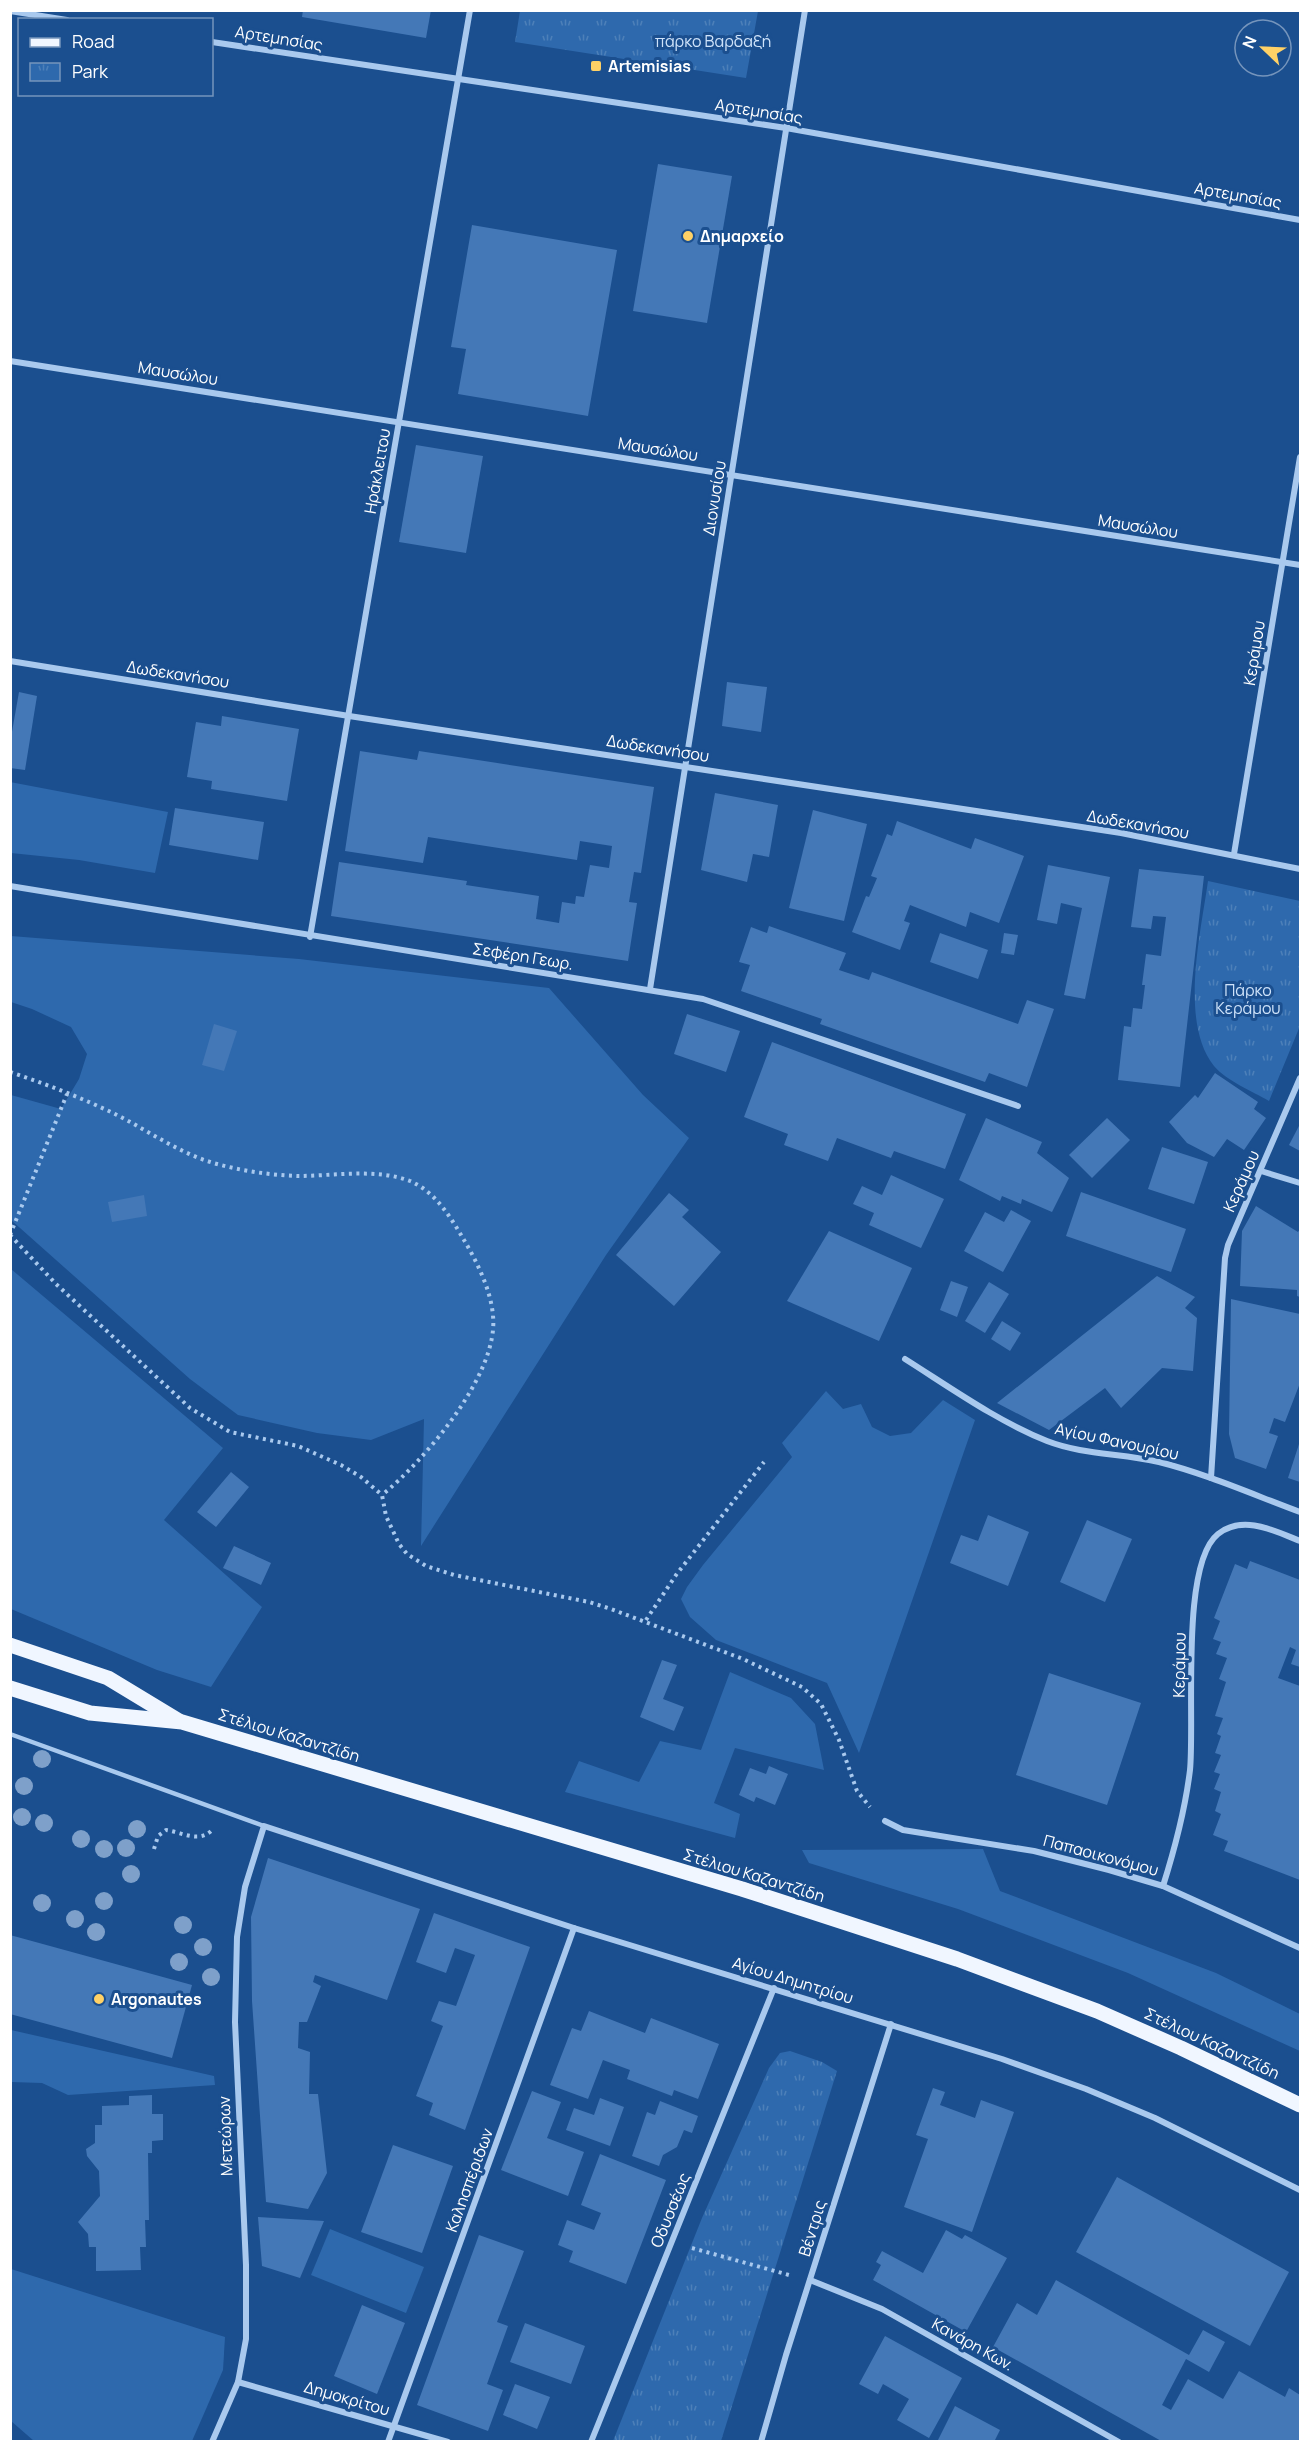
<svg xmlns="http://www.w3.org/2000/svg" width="1311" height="2452" font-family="Manrope,sans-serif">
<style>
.grass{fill:#2e69ad}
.park{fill:url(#park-tufts)}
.building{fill:#4478b7}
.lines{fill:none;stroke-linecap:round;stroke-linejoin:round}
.path{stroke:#a9c9ee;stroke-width:4;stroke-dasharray:3 4.5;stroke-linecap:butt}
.lane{stroke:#a9c9ee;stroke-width:4.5}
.street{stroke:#a9c9ee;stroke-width:6}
.primary{stroke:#f0f6ff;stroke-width:15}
.tree{fill:#7ea0ca}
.poi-dot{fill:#ffd166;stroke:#1b4f8f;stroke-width:2}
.labels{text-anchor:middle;stroke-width:6;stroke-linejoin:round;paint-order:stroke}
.street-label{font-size:16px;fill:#fff;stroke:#1b4f8f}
.park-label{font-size:16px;fill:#cfe3fa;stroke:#1b4f8f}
.poi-label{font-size:16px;font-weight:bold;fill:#fff;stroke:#1b4f8f;text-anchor:start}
</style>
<defs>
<pattern id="park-tufts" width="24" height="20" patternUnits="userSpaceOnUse" patternTransform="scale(1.5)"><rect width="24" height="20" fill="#2e69ad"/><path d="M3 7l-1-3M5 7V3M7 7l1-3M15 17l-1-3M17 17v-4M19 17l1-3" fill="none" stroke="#4d80b9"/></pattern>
</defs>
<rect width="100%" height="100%" fill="#1b4f8f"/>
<g class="grass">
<polygon points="10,782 168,812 155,873 79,860 11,853"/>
<polygon points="11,936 299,959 549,988 643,1095 689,1138 606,1255 421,1546 424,1419 371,1440 317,1433 238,1415 190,1379 11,1220 11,1095 61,1109 79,1079 87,1054 71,1027 32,1009 11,1002"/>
<polygon points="11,1269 223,1448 164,1520 262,1607 211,1687 157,1670 11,1609"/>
<polygon points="826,1391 843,1409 861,1404 872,1427 890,1436 911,1433 943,1400 975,1420 859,1753 827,1683 716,1640 690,1617 681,1599 687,1587 703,1565 792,1457 782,1443"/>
<polygon points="730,1672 791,1698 815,1724 824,1770 735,1748 714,1803 740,1814 735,1838 565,1792 579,1761 639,1782 660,1741 701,1750"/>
<polygon points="983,1849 1000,1891 1216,1973 1300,2014 1300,2051 1128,1973 958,1909 809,1863 802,1850"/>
<polygon points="11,2030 214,2076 215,2085 68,2095 42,2083 11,2082"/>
<polygon points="330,2229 424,2267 406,2313 311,2275"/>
<polygon points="11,2269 225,2337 223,2370 192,2441 34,2441 11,2421"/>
</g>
<g class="park">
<polygon points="520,11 520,10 758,11 746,78 515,42"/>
<path d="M 1208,881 L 1300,901 L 1300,1026 L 1269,1101 C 1252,1091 1227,1081 1214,1066 C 1179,1022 1201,932 1208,881 Z"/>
<polygon points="790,2051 822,2062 837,2071 721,2441 613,2441 702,2218 769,2068 780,2053"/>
</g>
<g class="building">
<polygon points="303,10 431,10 426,38 302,17"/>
<polygon points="658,164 732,176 707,323 633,311"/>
<polygon points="472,225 617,250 588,416 458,394 466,349 451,347"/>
<polygon points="416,445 483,456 466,553 399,542"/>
<polygon points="727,682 767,687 761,732 722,726"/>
<polygon points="19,692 37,696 25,770 10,768 10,743"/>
<polygon points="222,716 299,729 287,801 211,789 212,781 187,777 196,722 221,726"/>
<polygon points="360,751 417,760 419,751 654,787 641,873 634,872 629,902 637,903 628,961 331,916 339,862 467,881 466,885 539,896 536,919 559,923 562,902 575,904 576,896 584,897 590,865 609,868 612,846 580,841 577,860 428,837 423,863 345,851"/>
<polygon points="715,793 778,805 769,857 753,854 747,882 701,870"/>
<polygon points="175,808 264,822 258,860 169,845"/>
<polygon points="813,810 867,824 844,921 789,908"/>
<polygon points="897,821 971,849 975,838 1024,856 999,923 970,912 966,927 910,905 904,921 910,923 900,950 852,932 866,896 869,897 877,878 871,876 887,834 892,836"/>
<polygon points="1048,865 1110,877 1085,999 1064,995 1082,908 1061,903 1057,924 1037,920"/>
<polygon points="1139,869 1204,876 1180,1087 1118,1080 1124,1026 1131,1027 1133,1008 1142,1009 1145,985 1142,985 1146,954 1161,956 1166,917 1153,916 1151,929 1131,927"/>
<polygon points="769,926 846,953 839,970 869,980 872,972 1018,1024 1027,1000 1054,1009 1027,1087 989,1073 985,1082 820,1024 822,1019 741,991 750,965 739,962 751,927 767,933"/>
<polygon points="940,933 988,950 978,979 930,962"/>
<polygon points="1004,933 1018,935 1014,955 1001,953"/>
<polygon points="687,1014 740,1031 726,1072 674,1054"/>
<polygon points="214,1024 237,1031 224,1071 202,1065"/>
<polygon points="772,1042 966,1114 945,1169 894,1151 891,1158 837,1138 828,1161 784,1145 788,1134 744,1117"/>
<polygon points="1215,1073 1258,1102 1254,1109 1266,1118 1244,1150 1227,1139 1214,1157 1187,1143 1169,1122 1195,1095 1198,1098"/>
<polygon points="986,1118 1042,1142 1037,1153 1069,1178 1052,1212 1022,1199 1021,1204 1002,1196 1000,1201 959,1180"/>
<polygon points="1107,1118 1130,1140 1092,1178 1069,1155"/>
<polygon points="1300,1124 1300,1151 1289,1145"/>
<polygon points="1162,1147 1208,1162 1194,1204 1148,1189"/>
<polygon points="891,1175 944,1199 921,1248 869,1225 874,1213 853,1204 862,1186 882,1195"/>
<polygon points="1081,1192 1186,1229 1171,1272 1066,1236"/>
<polygon points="669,1193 689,1210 682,1217 721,1252 674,1306 616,1255"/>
<polygon points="144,1195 147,1216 112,1222 108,1202"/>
<polygon points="1256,1206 1298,1232 1300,1229 1300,1297 1297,1296 1297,1290 1240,1286 1242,1231"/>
<polygon points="1011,1210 1031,1221 1003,1272 964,1251 985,1212 1004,1222"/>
<polygon points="829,1231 912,1268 879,1341 787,1301"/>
<polygon points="1157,1276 1195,1297 1185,1308 1197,1318 1193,1371 1162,1368 1121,1408 1105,1388 1049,1430 997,1403"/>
<polygon points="951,1281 968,1287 957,1317 940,1310"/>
<polygon points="989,1282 1009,1294 985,1333 965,1321"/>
<polygon points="1231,1299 1300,1314 1300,1383 1285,1422 1274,1418 1269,1433 1278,1436 1266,1469 1235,1458 1229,1434"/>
<polygon points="1002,1321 1021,1333 1010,1351 991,1339"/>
<polygon points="1300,1441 1300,1482 1288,1478"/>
<polygon points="231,1472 249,1487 216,1527 197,1512"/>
<polygon points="988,1515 1029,1532 1008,1586 950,1563 961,1535 978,1541"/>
<polygon points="1087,1520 1132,1539 1105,1602 1060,1582"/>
<polygon points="234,1546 271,1563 261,1585 223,1568"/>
<polygon points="1250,1561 1300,1580 1300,1667 1291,1664 1296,1650 1290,1647 1278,1678 1300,1686 1300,1880 1224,1851 1228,1841 1213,1835 1221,1814 1215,1811 1221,1792 1214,1789 1220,1774 1214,1772 1221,1755 1215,1753 1221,1736 1217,1734 1223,1718 1215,1716 1226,1682 1219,1679 1227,1658 1216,1654 1221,1642 1213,1639 1220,1621 1214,1618 1235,1564 1247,1569"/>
<polygon points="662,1660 677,1665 663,1699 684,1707 674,1731 640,1717"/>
<polygon points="1049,1673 1141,1703 1107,1805 1016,1775"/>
<polygon points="769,1766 788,1774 775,1805 756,1797 754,1802 739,1795 750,1768 766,1774"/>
<polygon points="268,1858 420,1909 387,2000 315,1975 313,1982 321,1986 307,2022 299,2022 298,2048 310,2052 309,2094 318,2094 327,2173 308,2209 266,2202 252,2001 251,1917"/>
<polygon points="434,1913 530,1947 465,2130 429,2115 433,2103 416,2096 443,2026 431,2021 439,2001 456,2006 475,1955 455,1948 446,1973 416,1962"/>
<polygon points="10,1935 192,1985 172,2058 10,2014"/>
<polygon points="589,2011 645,2033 651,2018 719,2044 698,2099 674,2090 672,2096 627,2079 630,2070 603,2060 588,2099 550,2085 572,2028 581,2031"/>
<polygon points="933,2088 945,2092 940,2105 975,2118 981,2100 1014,2112 972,2232 904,2207 928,2139 916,2135"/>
<polygon points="532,2091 561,2102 547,2138 584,2152 568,2196 501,2170"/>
<polygon points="152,2095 152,2114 163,2114 163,2140 152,2141 152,2153 148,2153 149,2220 145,2220 146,2247 140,2247 141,2270 96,2271 96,2247 89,2247 88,2234 78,2222 100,2196 99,2171 87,2156 86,2149 95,2143 95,2125 102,2125 102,2106 129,2105 129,2096"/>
<polygon points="600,2098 624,2107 610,2146 566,2130 574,2108 594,2115"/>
<polygon points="660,2101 698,2116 692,2133 684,2130 677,2147 663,2155 659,2166 632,2156 647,2112 655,2115"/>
<polygon points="393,2145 453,2166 422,2253 361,2232"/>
<polygon points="600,2154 666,2180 626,2284 569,2262 573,2251 558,2245 567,2220 594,2230 601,2213 581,2205"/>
<polygon points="1117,2177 1289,2272 1250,2346 1076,2252"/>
<polygon points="258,2217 324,2221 300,2278 262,2266"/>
<polygon points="946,2230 962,2239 965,2235 1007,2258 966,2332 873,2280 881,2265 876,2262 882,2251 923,2273"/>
<polygon points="479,2235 524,2251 497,2322 508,2326 487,2384 503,2390 488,2431 417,2405"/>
<polygon points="1056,2280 1189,2355 1203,2330 1225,2342 1209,2372 1186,2359 1162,2405 1171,2410 1188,2379 1223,2399 1239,2371 1285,2397 1289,2388 1300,2395 1300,2442 1163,2442 993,2347 1017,2303 1037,2315"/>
<polygon points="362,2305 405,2323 377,2394 334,2376"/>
<polygon points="525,2323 585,2346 571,2384 510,2362"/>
<polygon points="885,2336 962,2378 929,2438 897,2420 909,2399 883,2384 878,2394 859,2384"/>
<polygon points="515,2384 550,2397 537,2429 503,2415"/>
<polygon points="955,2406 1000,2430 994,2442 937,2442"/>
</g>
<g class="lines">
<g class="path">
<path d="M 10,1072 C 46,1084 82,1098 115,1114 C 149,1131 180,1154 217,1164 C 243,1171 270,1175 297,1176 C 333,1176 376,1168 410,1181 C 436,1192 451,1218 464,1240 C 477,1262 491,1290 493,1316 C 499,1374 424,1461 382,1495"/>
<polyline points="10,1235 56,1284 190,1408 230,1432 298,1446 341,1465 361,1477 382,1495 386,1516 399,1544 407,1554 426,1566 454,1575 589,1602 611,1609 743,1659 802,1687 821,1704 839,1740 857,1791 870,1807"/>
<polyline points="10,1235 67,1094"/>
<polyline points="646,1620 676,1575 764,1462"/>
<path d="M 154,1849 L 158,1836 L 166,1830 C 181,1832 198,1843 211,1831"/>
<polyline points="692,2248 789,2275"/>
</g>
<polyline class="lane" points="10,1734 264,1826"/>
<g class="street">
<polyline points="10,11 67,20"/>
<polyline points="212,42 786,128 1300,220"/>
<polyline points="10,361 1300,565"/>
<polyline points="10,661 349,716 1121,833 1300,869"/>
<polyline points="1234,854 1300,457"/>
<polyline points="10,886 703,999 1018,1106"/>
<polyline points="310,937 470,10"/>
<polyline points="650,989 805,10"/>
<polyline points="1261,1171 1300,1183"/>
<path d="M 905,1359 C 951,1388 997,1421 1047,1441 C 1083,1455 1122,1453 1159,1462 C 1207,1474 1254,1495 1300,1512"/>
<polyline points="1211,1478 1225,1258 1228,1245 1300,1078"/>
<polyline points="885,1821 903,1830 1034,1851 1109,1870 1163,1886 1300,1948"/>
<path d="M 1163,1886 C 1175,1848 1185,1811 1190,1770 C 1195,1720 1180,1564 1218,1534 C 1243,1514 1275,1531 1300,1541"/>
<polyline points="810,2280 882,2309 1119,2442"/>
<polyline points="238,2382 448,2442"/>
<polyline points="212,2442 238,2382 246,2339 246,2265 235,2022 237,1937 245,1887 264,1826 574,1928 1002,2059 1086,2089 1155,2118 1300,2190"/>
<polyline points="388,2442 574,1928"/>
<polyline points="591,2442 774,1988"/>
<polyline points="761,2442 786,2355 891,2024"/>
</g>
<g class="primary">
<polyline points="10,1645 108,1678 179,1721"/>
<polyline points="10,1688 90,1713 182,1722 742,1889 957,1959 1097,2011 1181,2048 1300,2105"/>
</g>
</g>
<g class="tree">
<circle cx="42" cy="1759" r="9"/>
<circle cx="24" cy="1786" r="9"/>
<circle cx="22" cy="1817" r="9"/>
<circle cx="44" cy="1823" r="9"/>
<circle cx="137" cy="1829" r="9"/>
<circle cx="81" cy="1839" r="9"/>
<circle cx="126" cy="1848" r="9"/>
<circle cx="104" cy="1849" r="9"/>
<circle cx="131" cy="1874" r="9"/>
<circle cx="104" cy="1901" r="9"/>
<circle cx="42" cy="1903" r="9"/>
<circle cx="75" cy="1919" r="9"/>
<circle cx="183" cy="1925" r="9"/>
<circle cx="96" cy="1932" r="9"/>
<circle cx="203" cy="1947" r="9"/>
<circle cx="179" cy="1962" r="9"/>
<circle cx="211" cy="1977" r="9"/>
</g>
<g class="poi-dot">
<rect x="590" y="60" width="12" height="12" rx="3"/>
<circle cx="688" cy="236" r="6"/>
<circle cx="99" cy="1999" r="6"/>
</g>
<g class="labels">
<g class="street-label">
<text transform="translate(279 38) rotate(9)" y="6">Αρτεμησίας</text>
<text transform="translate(759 111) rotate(9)" y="6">Αρτεμησίας</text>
<text transform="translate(1238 195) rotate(10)" y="6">Αρτεμησίας</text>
<text transform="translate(178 373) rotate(9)" y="6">Μαυσώλου</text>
<text transform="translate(658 449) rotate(9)" y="6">Μαυσώλου</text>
<text transform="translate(377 471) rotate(-80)" y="6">Ηράκλειτου</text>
<text transform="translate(714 498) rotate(-81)" y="6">Διονυσίου</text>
<text transform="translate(1138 526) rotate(9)" y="6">Μαυσώλου</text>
<text transform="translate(1254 653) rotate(-81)" y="6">Κεράμου</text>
<text transform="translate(178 674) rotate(9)" y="6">Δωδεκανήσου</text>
<text transform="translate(658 748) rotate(9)" y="6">Δωδεκανήσου</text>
<text transform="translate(1138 824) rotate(10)" y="6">Δωδεκανήσου</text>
<text transform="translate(523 956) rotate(9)" y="6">Σεφέρη Γεωρ.</text>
<text transform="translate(1241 1181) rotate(-66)" y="6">Κεράμου</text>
<text transform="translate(1117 1441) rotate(12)" y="6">Αγίου Φανουρίου</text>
<text transform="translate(1179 1665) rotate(-89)" y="6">Κεράμου</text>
<text transform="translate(289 1735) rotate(17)" y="6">Στέλιου Καζαντζίδη</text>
<text transform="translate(1101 1855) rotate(15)" y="6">Παπαοικονόμου</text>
<text transform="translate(754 1875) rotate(17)" y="6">Στέλιου Καζαντζίδη</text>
<text transform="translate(793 1980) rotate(17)" y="6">Αγίου Δημητρίου</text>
<text transform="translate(1212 2043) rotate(25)" y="6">Στέλιου Καζαντζίδη</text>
<text transform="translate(225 2136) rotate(-92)" y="6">Μετεώρων</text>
<text transform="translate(469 2180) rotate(-70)" y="6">Καλησπέριδων</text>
<text transform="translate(670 2210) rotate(-68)" y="6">Οδυσσέως</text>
<text transform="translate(812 2228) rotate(-73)" y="6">Βέντρις</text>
<text transform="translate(973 2344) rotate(29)" y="6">Κανάρη Κων.</text>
<text transform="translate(347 2398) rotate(16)" y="6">Δημοκρίτου</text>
</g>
<g class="park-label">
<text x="713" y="47">πάρκο Βαρδαξή</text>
<text x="1248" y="996">Πάρκο<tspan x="1248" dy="18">Κεράμου</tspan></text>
</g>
<g class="poi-label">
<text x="608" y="72">Artemisias</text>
<text x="700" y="242">Δημαρχείο</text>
<text x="111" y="2005">Argonautes</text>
</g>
</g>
<rect width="1311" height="2452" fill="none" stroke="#ffffff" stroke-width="24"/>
<rect x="18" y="18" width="195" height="78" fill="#1b4f8f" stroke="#7695bc" stroke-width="1.5"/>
<rect x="30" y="38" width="30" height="9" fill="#f0f6ff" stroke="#7695bc" stroke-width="1.5"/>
<text x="72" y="48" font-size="18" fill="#ffffff">Road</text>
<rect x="30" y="63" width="30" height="18" fill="url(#park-tufts)" stroke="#7695bc" stroke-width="1.5"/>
<text x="72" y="78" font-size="18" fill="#ffffff">Park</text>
<g transform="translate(1263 48) rotate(293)"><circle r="28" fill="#1b4f8f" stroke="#7695bc" stroke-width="1.5"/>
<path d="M0-4.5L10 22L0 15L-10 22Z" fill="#ffd166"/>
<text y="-9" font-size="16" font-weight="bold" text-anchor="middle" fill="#ffffff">N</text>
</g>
</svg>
